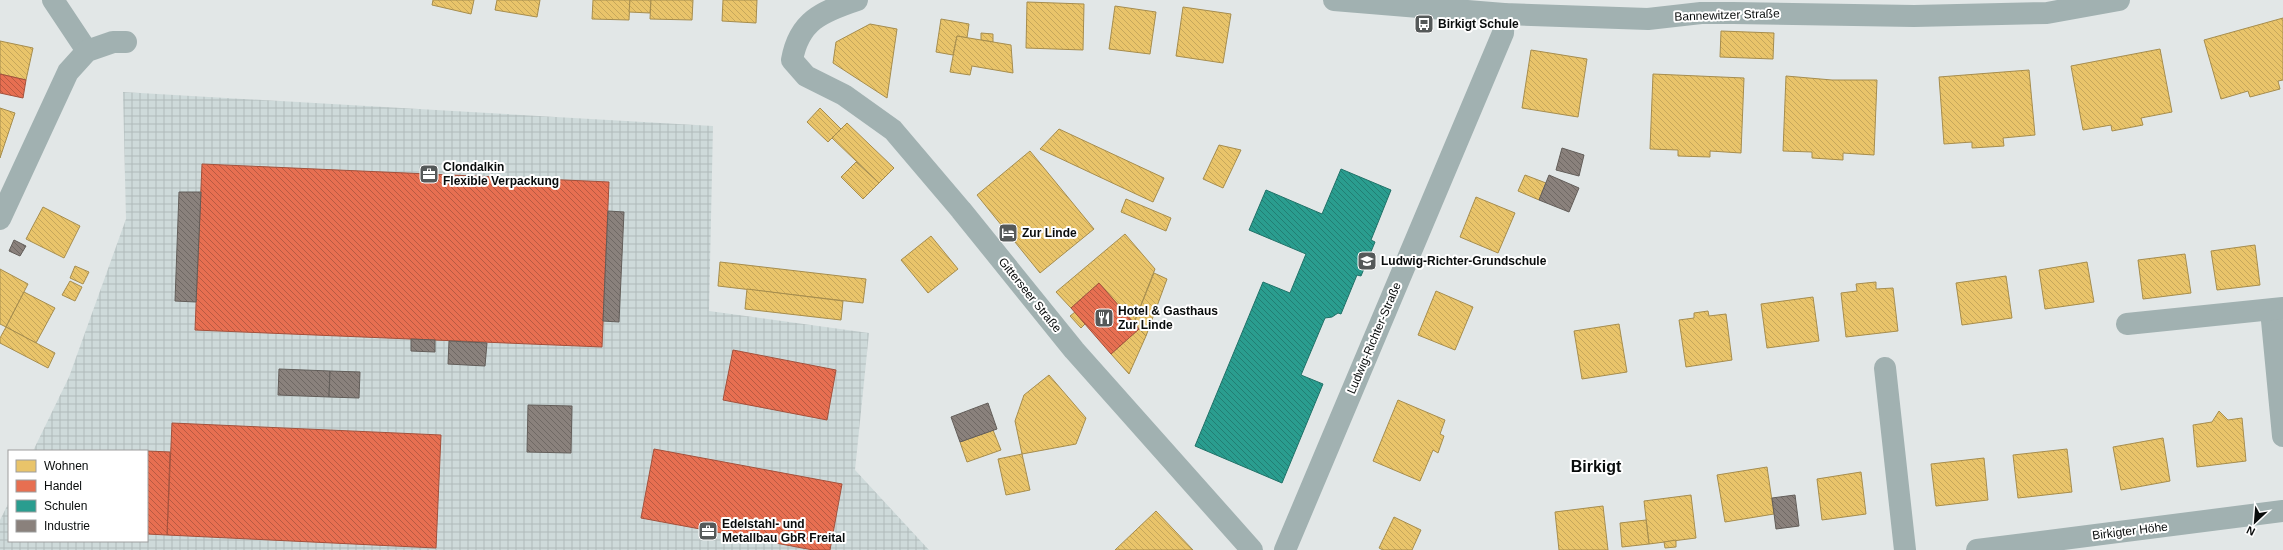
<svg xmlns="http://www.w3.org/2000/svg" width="2283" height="550" font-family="Helvetica,sans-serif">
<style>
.industrial{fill:url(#industrial-grid)}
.homes{fill:url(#homes-back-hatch);stroke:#a68d4e}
.shops{fill:url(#shops-back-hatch);stroke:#a4513c}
.schools{fill:url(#schools-back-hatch);stroke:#207268}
.industry{fill:url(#industry-back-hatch);stroke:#635e5a}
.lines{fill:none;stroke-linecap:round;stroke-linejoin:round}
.street{stroke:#a1b1b1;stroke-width:22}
.labels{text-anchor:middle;stroke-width:4;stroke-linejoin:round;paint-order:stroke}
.street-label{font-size:12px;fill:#090c0c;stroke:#fff}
.poi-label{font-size:12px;font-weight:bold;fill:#090c0c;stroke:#fff;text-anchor:start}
.district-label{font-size:16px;font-weight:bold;fill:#090c0c;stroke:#fff}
</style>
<defs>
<pattern id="industrial-grid" width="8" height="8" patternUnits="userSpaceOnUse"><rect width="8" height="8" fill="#cedada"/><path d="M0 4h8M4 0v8" fill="none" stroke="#b0baba"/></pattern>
<pattern id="homes-back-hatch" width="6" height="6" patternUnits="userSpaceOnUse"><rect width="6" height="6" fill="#e9c46a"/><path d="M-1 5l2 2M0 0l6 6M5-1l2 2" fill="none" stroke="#c6a75b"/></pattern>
<pattern id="shops-back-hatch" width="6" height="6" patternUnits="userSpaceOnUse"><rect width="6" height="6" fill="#e76f51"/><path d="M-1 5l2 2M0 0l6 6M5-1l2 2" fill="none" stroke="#b95a42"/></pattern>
<pattern id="schools-back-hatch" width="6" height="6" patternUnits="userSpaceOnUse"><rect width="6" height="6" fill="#2a9d8f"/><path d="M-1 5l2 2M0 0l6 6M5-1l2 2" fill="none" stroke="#227e73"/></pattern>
<pattern id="industry-back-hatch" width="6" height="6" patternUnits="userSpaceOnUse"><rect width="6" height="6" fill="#8a817c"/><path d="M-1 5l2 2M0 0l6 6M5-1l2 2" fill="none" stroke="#6f6864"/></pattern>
</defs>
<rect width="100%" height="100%" fill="#e2e7e7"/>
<polygon class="industrial" points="123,92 713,126 709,311 869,333 855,470 929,550 0,550 0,520 9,502 9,541 147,541 147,451 33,451 69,377 126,219"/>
<g class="homes">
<polygon points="433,0 474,0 471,14 432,5"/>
<polygon points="540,0 537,17 495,10 497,0"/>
<polygon points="593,0 630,0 629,20 592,19"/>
<polygon points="630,0 651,0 650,13 629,12"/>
<polygon points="651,0 693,0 692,20 650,19"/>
<polygon points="723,0 757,0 756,23 722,21"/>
<polygon points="1027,2 1084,4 1083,50 1026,48"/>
<polygon points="1115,6 1156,12 1150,54 1109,49"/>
<polygon points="1183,7 1231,14 1223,63 1176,56"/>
<polygon points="2283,18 2283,80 2278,81 2280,89 2250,97 2248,91 2221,99 2204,40"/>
<polygon points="941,19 969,24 967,38 957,36 953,55 936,52"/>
<polygon points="870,24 897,29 887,98 833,63 836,42"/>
<polygon points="1721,31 1774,33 1773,59 1720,57"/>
<polygon points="981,33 993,34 993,42 981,40"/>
<polygon points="957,36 1011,45 1013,73 972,66 970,75 950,72"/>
<polygon points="0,41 33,48 26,80 0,74"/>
<polygon points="2160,49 2172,112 2141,118 2143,125 2112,131 2111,125 2083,130 2071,66"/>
<polygon points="1531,50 1587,59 1578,117 1522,108"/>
<polygon points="2029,70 2035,135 2003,138 2004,146 1972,148 1972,142 1944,144 1939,77"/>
<polygon points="1653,74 1744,78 1741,153 1710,151 1710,157 1678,156 1678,150 1650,149"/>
<polygon points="1786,76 1832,80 1877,80 1874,155 1843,153 1843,160 1812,158 1812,152 1783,151"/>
<polygon points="0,108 15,113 0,158"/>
<polygon points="820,108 841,129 828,142 807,122"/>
<polygon points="847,123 894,168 879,183 832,138"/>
<polygon points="1059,129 1164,178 1153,202 1040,149"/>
<polygon points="1219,145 1241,150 1223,188 1203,179"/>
<polygon points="1030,151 1094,229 1040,273 977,195"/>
<polygon points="856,162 879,183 863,199 841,177"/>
<polygon points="1525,175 1546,183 1539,200 1518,191"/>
<polygon points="1476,197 1515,213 1498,253 1460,237"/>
<polygon points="1126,199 1171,218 1166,231 1121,212"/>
<polygon points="43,207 80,226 64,258 26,239"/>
<polygon points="1125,234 1155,269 1134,323 1099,283 1071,308 1056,292"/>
<polygon points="931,236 958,269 928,293 901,260"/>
<polygon points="2255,245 2260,285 2217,290 2211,251"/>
<polygon points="2185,254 2191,293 2143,299 2138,260"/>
<polygon points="720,262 866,279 863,303 718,286"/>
<polygon points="2087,262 2094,302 2045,309 2039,270"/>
<polygon points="75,266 89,272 83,284 70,278"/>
<polygon points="0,269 28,284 6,327 0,324"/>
<polygon points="1154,273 1167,279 1146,336 1134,323"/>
<polygon points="2006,276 2012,318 1962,325 1956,283"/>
<polygon points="70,281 82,287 75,301 62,295"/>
<polygon points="1876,282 1876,289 1893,288 1898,331 1846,337 1841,293 1857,291 1856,284"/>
<polygon points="747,289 843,301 841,320 745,309"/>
<polygon points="1436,291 1473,307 1455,350 1418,335"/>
<polygon points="24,292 55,308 36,343 6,327"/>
<polygon points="1813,297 1819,341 1767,348 1761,304"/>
<polygon points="1708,311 1709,316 1726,314 1732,360 1686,367 1679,320 1694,318 1694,313"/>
<polygon points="1075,312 1085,324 1081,328 1070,316"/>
<polygon points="1619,324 1627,372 1582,379 1574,331"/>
<polygon points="6,327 55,353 48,368 0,343 0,338"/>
<polygon points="1139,329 1146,336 1129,374 1111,354"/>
<polygon points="1049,375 1086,418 1076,444 1022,454 1015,421 1024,395"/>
<polygon points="1398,400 1445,420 1440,434 1444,436 1438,453 1433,450 1420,481 1373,461"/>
<polygon points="2219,411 2228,420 2242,418 2246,461 2197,467 2193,425 2212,422"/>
<polygon points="993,430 1001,450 967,462 960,442"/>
<polygon points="2163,438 2170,481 2121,490 2113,447"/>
<polygon points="2067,449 2072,492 2018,498 2013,455"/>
<polygon points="1022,454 1030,490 1006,495 998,459"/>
<polygon points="1984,458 1988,500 1936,506 1931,464"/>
<polygon points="1767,467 1774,514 1725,522 1717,475"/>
<polygon points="1861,472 1866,514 1822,520 1817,479"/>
<polygon points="1691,495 1696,538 1649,544 1644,501"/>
<polygon points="1603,506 1608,550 1559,550 1555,512"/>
<polygon points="1156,511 1193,550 1115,550"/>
<polygon points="1394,517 1421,530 1412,550 1383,550 1379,548"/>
<polygon points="1646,520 1649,544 1622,547 1620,523"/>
<polygon points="1676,540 1676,547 1665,548 1664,542"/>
</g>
<g class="shops">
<polygon points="0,74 26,80 23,98 0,93"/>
<polygon points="202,164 609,182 602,347 195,330"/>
<polygon points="1099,283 1139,329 1111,354 1071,308"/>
<polygon points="733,350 836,370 827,420 723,400"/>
<polygon points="172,423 441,435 436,548 167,535"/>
<polygon points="654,449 842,484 830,550 813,550 641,518"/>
<polygon points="147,451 170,452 167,535 147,534"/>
</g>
<polygon class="schools" points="1341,169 1391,190 1371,240 1375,242 1361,276 1357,275 1341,314 1338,313 1332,317 1325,318 1301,375 1323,384 1282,483 1195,446 1263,282 1290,293 1306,254 1249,230 1266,190 1322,214"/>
<g class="industry">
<polygon points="1562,148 1584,155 1579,176 1556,170"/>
<polygon points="1549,175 1579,188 1569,212 1539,200"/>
<polygon points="179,192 201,192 196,302 175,301"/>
<polygon points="608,211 624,212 619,322 603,321"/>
<polygon points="14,240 26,246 20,256 9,251"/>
<polygon points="411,339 435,340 435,352 411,351"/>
<polygon points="449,341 487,343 485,366 448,364"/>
<polygon points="279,369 330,371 329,397 278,395"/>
<polygon points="330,371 360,372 359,398 329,397"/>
<polygon points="988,403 997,429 960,442 951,417"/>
<polygon points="528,405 572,406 571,453 527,452"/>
<polygon points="1795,495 1799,526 1776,529 1772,498"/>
</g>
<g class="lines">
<g class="street">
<polyline points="53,0 87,51"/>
<path d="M 857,0 C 821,12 799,21 792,60 L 806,76 L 844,95 L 893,130 L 961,210 L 1074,350 L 1252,550"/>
<polyline points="1334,0 1504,14 1648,19 1701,13 1733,13 1914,16 2047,13 2119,0"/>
<polyline points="0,219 68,72 87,51 113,42 126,42"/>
<polyline points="2271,310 2283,436"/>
<polyline points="2127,324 2283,308"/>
<polyline points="1885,368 1905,550"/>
<polyline points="1285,550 1503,33 1504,14"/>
<polyline points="1977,550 2283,511"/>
</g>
</g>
<defs>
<symbol id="bus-square" viewBox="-11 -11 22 22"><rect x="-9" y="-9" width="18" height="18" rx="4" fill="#555959" stroke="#fff"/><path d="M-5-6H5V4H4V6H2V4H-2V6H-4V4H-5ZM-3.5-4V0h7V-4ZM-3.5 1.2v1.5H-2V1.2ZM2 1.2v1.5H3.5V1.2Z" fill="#fff"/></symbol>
<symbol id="office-square" viewBox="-11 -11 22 22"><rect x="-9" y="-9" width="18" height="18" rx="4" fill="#555959" stroke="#fff"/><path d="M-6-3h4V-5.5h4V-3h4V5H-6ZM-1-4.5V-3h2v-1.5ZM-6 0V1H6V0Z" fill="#fff"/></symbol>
<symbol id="hotel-square" viewBox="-11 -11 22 22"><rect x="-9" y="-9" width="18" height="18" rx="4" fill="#555959" stroke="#fff"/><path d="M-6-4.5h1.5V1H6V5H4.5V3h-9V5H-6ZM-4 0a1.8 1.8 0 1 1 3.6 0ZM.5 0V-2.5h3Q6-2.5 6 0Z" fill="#fff"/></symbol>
<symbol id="school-square" viewBox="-11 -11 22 22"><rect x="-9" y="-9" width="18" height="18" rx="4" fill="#555959" stroke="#fff"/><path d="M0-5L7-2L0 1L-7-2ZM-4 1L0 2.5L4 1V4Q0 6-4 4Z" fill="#fff"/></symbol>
<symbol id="restaurant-square" viewBox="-11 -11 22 22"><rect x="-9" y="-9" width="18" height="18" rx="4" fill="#555959" stroke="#fff"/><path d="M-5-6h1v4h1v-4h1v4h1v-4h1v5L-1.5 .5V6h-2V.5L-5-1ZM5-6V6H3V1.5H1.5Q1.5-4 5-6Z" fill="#fff"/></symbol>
</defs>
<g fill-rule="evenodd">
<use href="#bus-square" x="1413" y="13" width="22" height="22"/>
<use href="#office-square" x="418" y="163" width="22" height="22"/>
<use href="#hotel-square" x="997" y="222" width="22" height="22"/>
<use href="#school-square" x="1356" y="250" width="22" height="22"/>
<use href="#restaurant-square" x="1093" y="307" width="22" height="22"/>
<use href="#office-square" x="697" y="520" width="22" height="22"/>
</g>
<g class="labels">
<g class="street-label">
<text transform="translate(1727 15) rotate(-2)" y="4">Bannewitzer Straße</text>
<text transform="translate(1030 295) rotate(51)" y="4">Gitterseer Straße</text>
<text transform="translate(1374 338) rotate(-67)" y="4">Ludwig-Richter-Straße</text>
<text transform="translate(2130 531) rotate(-7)" y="4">Birkigter Höhe</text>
</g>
<g class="poi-label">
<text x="1438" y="28">Birkigt Schule</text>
<text x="443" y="171">Clondalkin<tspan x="443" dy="14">Flexible Verpackung</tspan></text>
<text x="1022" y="237">Zur Linde</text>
<text x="1381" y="265">Ludwig-Richter-Grundschule</text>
<text x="1118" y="315">Hotel &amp; Gasthaus<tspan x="1118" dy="14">Zur Linde</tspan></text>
<text x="722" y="528">Edelstahl- und<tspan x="722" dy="14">Metallbau GbR Freital</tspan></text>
</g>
<g class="district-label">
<text x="1596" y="472">Birkigt</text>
</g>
</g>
<rect x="8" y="450" width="140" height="92" fill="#ffffff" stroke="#9d9e9e"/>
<rect x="16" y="460" width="20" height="12" fill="#e9c46a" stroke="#9d9e9e"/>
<text x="44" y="470" font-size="12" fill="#090c0c">Wohnen</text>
<rect x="16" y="480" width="20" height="12" fill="#e76f51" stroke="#9d9e9e"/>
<text x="44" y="490" font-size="12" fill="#090c0c">Handel</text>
<rect x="16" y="500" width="20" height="12" fill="#2a9d8f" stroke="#9d9e9e"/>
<text x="44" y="510" font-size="12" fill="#090c0c">Schulen</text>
<rect x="16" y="520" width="20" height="12" fill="#8a817c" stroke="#9d9e9e"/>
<text x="44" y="530" font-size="12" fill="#090c0c">Industrie</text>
<g transform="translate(2255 522) rotate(206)" stroke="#ffffff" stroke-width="3" paint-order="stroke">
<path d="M0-3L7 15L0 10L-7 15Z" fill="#090c0c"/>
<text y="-6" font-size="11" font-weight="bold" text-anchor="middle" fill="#090c0c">N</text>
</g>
</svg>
